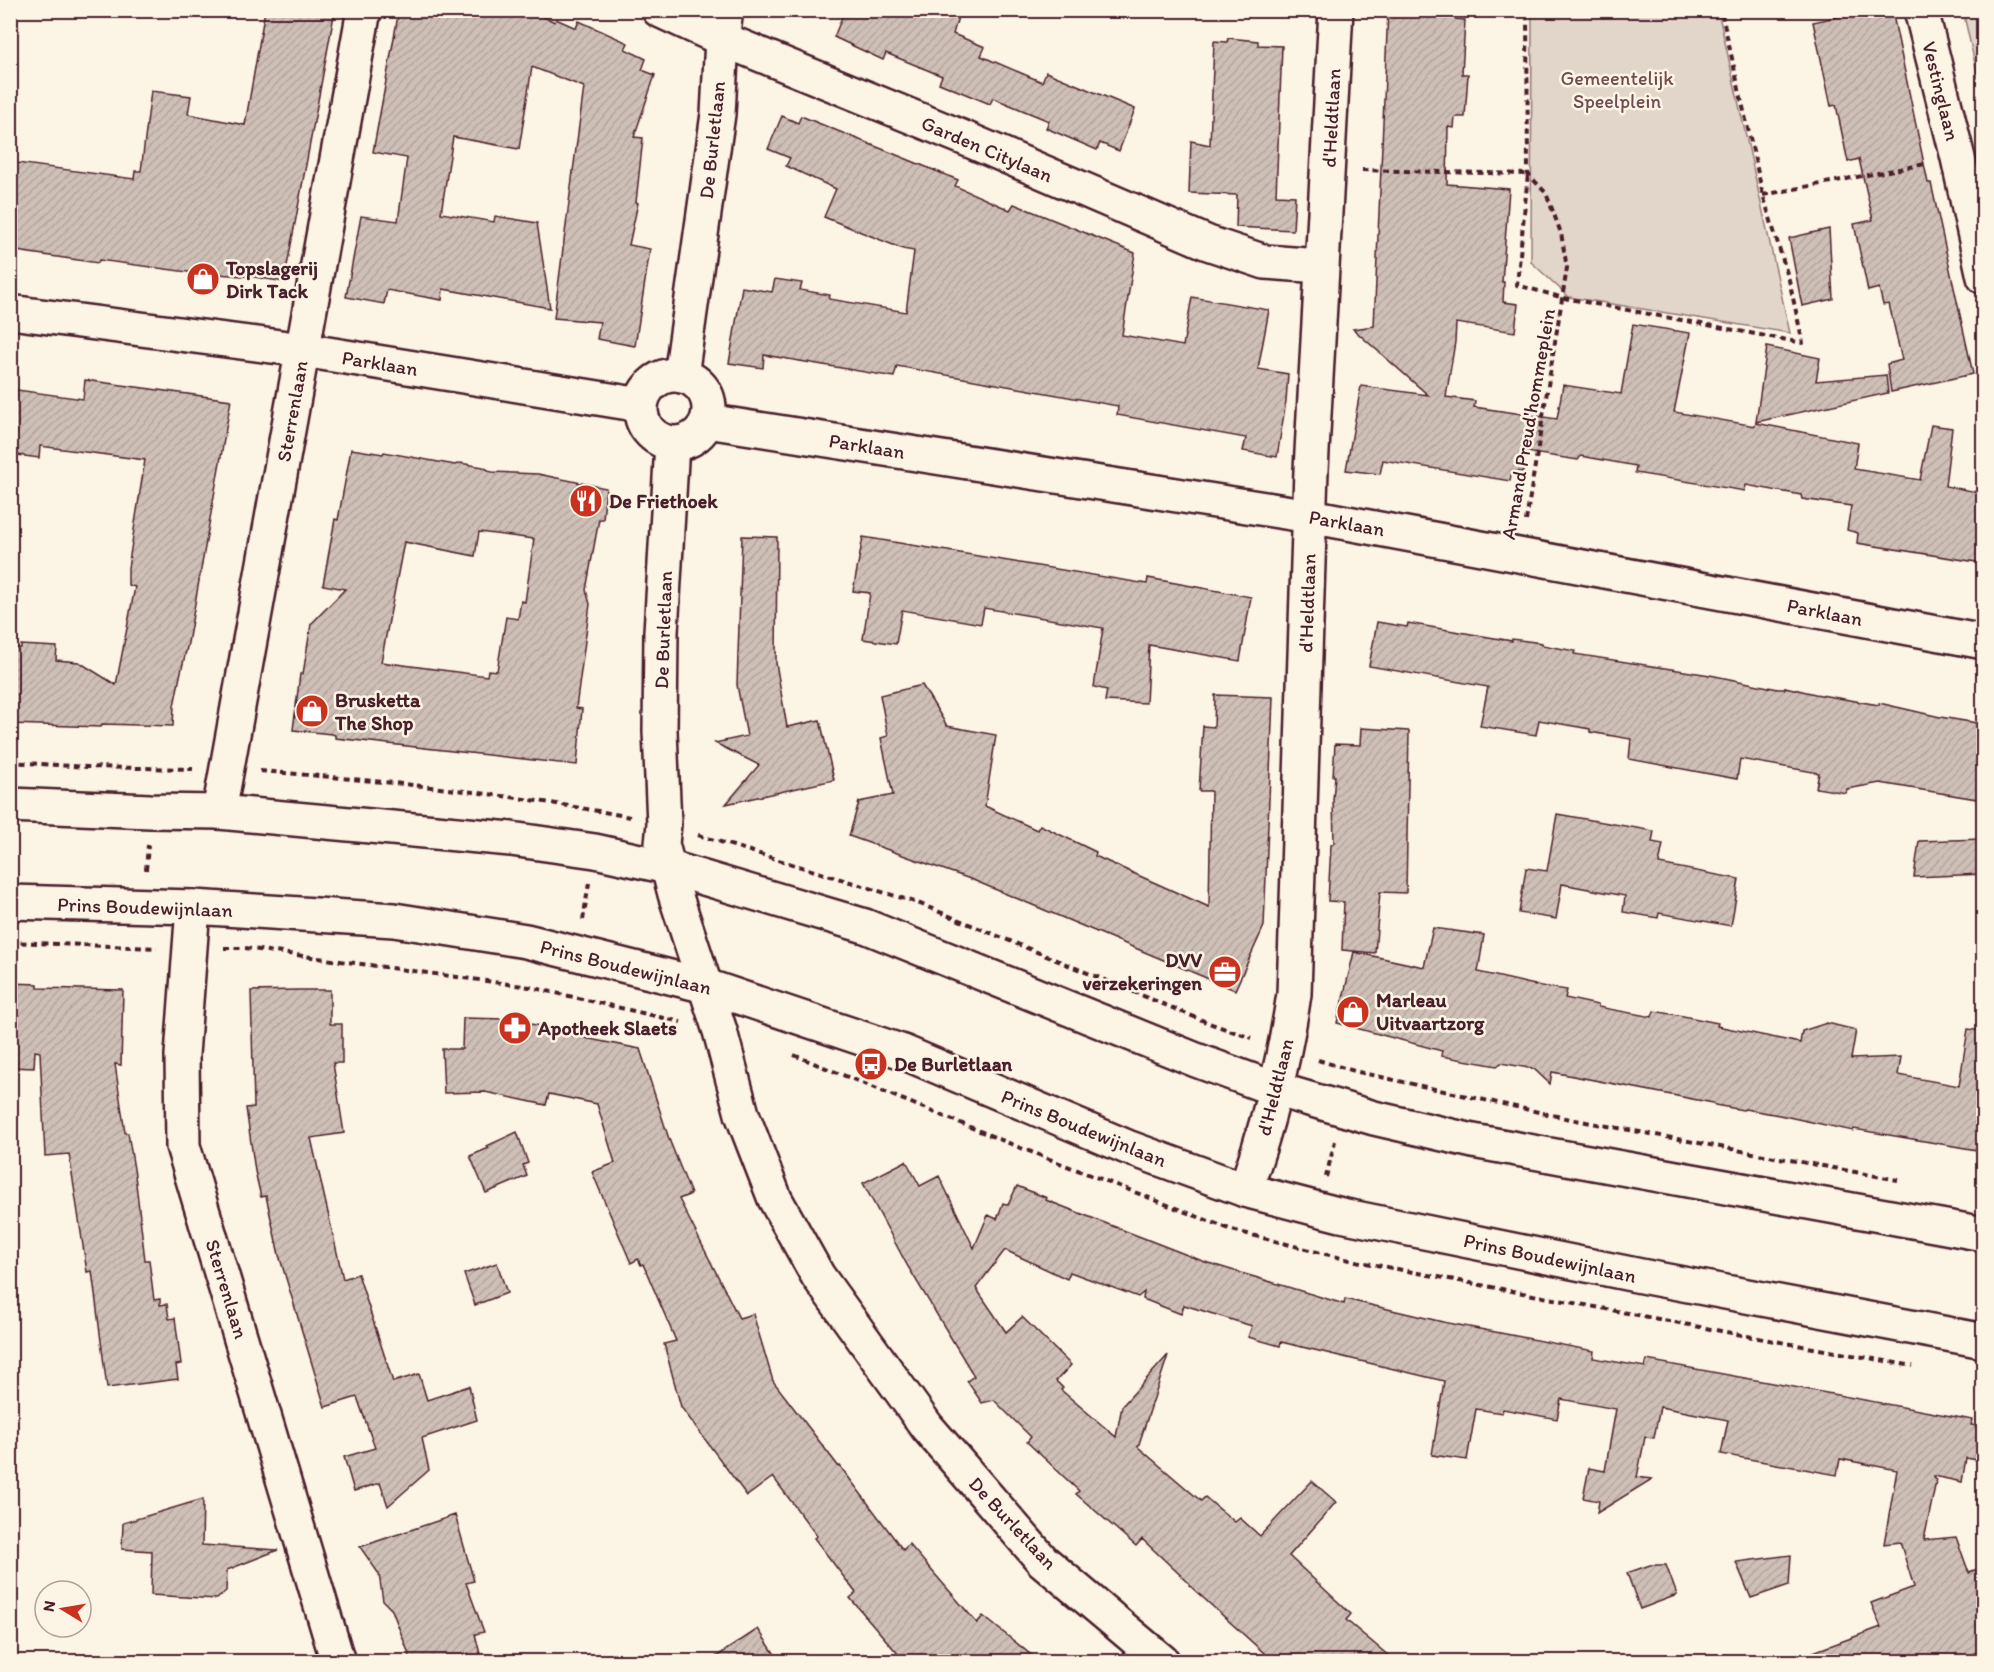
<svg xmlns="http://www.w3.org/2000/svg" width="1994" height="1672" font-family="Itim,sans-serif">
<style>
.green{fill:#e2d5ca;stroke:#967a7a;stroke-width:1.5}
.building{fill:url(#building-hatch);stroke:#4a1f2b;stroke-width:1.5;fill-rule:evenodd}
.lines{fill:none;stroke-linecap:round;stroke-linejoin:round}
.minor-casing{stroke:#4a1f2b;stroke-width:38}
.secondary-casing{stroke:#4a1f2b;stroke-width:38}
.path{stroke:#4a1f2b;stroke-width:4;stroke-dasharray:6 4.5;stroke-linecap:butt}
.minor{stroke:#fcf5e5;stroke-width:33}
.secondary{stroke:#fcf5e5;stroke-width:33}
.labels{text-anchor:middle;stroke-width:5;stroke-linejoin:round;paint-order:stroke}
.park-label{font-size:20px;fill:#704c53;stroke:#fcf5e5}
.street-label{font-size:20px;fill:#4a1f2b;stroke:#fcf5e5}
.poi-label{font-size:20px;font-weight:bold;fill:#4a1f2b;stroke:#fcf5e5;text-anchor:start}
</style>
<defs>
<pattern id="building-hatch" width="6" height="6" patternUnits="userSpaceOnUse" patternTransform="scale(1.5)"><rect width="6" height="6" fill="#cfc0b7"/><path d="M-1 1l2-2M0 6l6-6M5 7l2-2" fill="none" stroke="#b3a59e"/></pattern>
</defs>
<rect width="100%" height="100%" fill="#fcf5e5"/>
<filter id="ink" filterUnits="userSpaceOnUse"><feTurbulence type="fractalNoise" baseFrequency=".0167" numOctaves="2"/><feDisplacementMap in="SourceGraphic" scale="12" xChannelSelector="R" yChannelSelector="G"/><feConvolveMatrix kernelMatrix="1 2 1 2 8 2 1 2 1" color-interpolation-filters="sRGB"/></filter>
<g filter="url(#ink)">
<g class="green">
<polygon points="1532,11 1718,11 1790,333 1569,297 1531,262"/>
<polygon points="1963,11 1983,11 1983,99"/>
</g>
<g class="building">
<polygon points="265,10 335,10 284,282 255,277 218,274 217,276 99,260 98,263 10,250 10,162 134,179 135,171 141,171 151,91 191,96 188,114 245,125"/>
<polygon points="399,10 528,10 555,22 556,19 576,28 579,21 628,43 625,49 646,59 642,70 655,75 634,137 643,138 636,202 638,203 629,245 650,249 635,346 597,339 600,322 554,318 584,87 532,67 519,149 453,137 441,213 494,222 495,216 537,223 550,308 443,289 442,300 387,290 384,304 346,297 361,216 398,221 407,158 373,152"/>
<polygon points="845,10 960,10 953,34 985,47 981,56 1042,82 1046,72 1135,109 1119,151 1100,143 1097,150 1046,128 1049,121 993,98 990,104 939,83 942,76 886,53 883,60 834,37"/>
<polygon points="1388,10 1456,10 1456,19 1465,20 1462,74 1468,74 1465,117 1455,117 1454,128 1448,127 1447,184 1509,189 1502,282 1504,282 1503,302 1518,304 1515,332 1456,323 1455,342 1446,397 1475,401 1474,407 1557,419 1563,385 1621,394 1633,324 1690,333 1674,412 1755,426 1756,423 1858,443 1854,469 1920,480 1931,425 1952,428 1945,486 1983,493 1983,563 1857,543 1858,533 1847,530 1851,506 1802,499 1801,495 1746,485 1745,491 1635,473 1636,466 1581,456 1578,460 1526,452 1523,472 1512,471 1510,481 1383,460 1380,474 1346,470 1361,386 1428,395 1353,329 1374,326"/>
<polygon points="1845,10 1892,10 1928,183 1931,183 1973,374 1891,392 1887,364 1902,360 1889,304 1883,305 1879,288 1868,291 1854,224 1873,220 1859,159 1848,162 1836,105 1831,106 1813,22 1846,15"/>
<polygon points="1228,38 1258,41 1258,45 1282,46 1276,195 1295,196 1293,230 1236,227 1237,195 1189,193 1191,141 1210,145 1214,41 1227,42"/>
<polygon points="782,116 798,123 801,116 958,180 955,186 1010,210 1014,204 1135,253 1122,335 1183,346 1192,297 1269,310 1258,369 1288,374 1286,401 1277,457 1243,451 1246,438 1117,415 1118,406 897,366 894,377 764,355 763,368 729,363 742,287 772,292 775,279 802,283 800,290 830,295 829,299 906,312 914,251 903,249 824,217 836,189 786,166 790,158 768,149"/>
<polygon points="1829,229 1833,299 1802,306 1789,238"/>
<polygon points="1767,347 1820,358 1816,381 1886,375 1888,393 1756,422"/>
<polygon points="85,380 231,400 188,643 180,676 174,706 173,726 102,724 101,727 10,724 10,648 21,648 21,645 57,647 56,660 79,662 116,685 135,587 128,585 128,568 145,460 40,446 39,458 10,454 10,389 83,399"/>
<path d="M 351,449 L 383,454 L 384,452 L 455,465 L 460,463 L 483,467 L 492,472 L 538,474 L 606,488 L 603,519 L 599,519 L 586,590 L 590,604 L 576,708 L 582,709 L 577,765 L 335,738 L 335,735 L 332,734 L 293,730 L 300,674 L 303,674 L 311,624 L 345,589 L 323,585 L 335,519 L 338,520 ZM 479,532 L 534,539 L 525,602 L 521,601 L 518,619 L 506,617 L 497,671 L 488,670 L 487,676 L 381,662 L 404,542 L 475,556 Z"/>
<polygon points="742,536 777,537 776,663 787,727 820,720 834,780 726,804 759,765 715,743 747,736 737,685"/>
<polygon points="863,537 1147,584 1148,578 1251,597 1240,661 1149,645 1146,703 1105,701 1107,690 1094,687 1103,628 984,608 981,624 902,610 896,644 863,639 870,593 853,591"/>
<polygon points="1377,622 1407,627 1408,623 1512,641 1512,639 1542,643 1542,645 1575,651 1574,654 1710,675 1778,689 1785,689 1785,687 1815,694 1879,705 1879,703 1940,717 1983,724 1983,800 1880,783 1847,789 1846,793 1816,788 1819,773 1740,759 1737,779 1629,759 1631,739 1590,732 1590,729 1539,720 1536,735 1480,726 1488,687 1369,666"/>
<polygon points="922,685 947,726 996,735 985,806 1037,830 1040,825 1096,852 1095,856 1209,907 1211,791 1199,791 1203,726 1214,727 1215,695 1273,697 1264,926 1235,990 973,880 849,836 859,802 893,795 881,738 888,736 880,695"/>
<polygon points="1361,728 1409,731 1406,893 1380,892 1375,953 1342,950 1344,902 1328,901 1331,845 1334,843 1333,800 1335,776 1333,776 1335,744 1360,745"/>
<polygon points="1557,814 1654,831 1652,842 1663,844 1659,864 1739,879 1731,926 1659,913 1658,918 1623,912 1625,896 1562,884 1556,919 1519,913 1526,868 1547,871"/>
<polygon points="1983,839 1983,874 1914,877 1919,841"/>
<polygon points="1433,928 1484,935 1478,972 1535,985 1567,990 1565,998 1598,1005 1598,1007 1652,1017 1654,1011 1683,1016 1718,1023 1717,1026 1800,1043 1802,1031 1827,1023 1856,1030 1851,1059 1901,1057 1898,1075 1959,1086 1968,1029 1983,1031 1983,1151 1854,1129 1853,1131 1779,1115 1745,1109 1743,1110 1715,1105 1713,1103 1552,1072 1550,1084 1534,1069 1501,1063 1497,1066 1441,1056 1442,1051 1337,1023 1354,952 1424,967"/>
<polygon points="10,983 38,984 38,988 123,990 121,1065 115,1064 125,1133 128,1133 135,1175 145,1260 149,1260 154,1300 160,1299 160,1305 167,1304 169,1319 175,1318 181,1364 176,1365 178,1379 107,1388 92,1271 87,1272 69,1154 45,1156 40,1052 35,1051 34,1068 10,1067"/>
<polygon points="297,990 330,990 330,1024 342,1024 342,1063 333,1063 344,1133 311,1138 343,1279 358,1274 393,1382 419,1374 427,1400 469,1386 477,1420 422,1438 429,1470 388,1506 380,1483 354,1491 344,1457 375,1448 357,1397 325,1407 279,1255 266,1196 261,1197 255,1171 246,1108 254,1107 251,991"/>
<polygon points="463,1018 507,1019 565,1031 564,1034 640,1049 669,1139 691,1194 679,1199 739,1318 753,1314 773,1381 839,1467 840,1466 903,1550 909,1544 977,1623 983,1616 1040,1662 905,1662 850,1598 856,1593 814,1538 817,1536 773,1477 747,1496 681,1407 664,1344 676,1341 643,1264 641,1265 638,1259 631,1263 592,1172 615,1163 597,1104 549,1094 546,1105 485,1092 444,1093 442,1049 462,1049"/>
<polygon points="517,1132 528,1163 523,1165 527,1176 486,1193 470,1156 489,1148 487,1146"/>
<polygon points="906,1161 920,1186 939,1176 974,1248 988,1215 997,1219 1003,1203 1008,1205 1017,1186 1047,1198 1046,1200 1205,1262 1344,1304 1345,1299 1443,1322 1594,1351 1593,1358 1645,1367 1647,1360 1973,1420 1971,1425 1983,1427 1983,1461 1966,1458 1962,1482 1934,1476 1936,1481 1924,1540 1956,1537 1969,1573 1983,1568 1983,1650 1951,1662 1797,1662 1797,1658 1881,1627 1871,1603 1914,1587 1900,1542 1884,1544 1897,1470 1840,1459 1837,1475 1721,1454 1728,1420 1660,1407 1654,1438 1645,1437 1637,1477 1652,1479 1597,1513 1599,1501 1583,1498 1589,1468 1605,1471 1616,1409 1561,1399 1557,1419 1503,1409 1502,1413 1476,1409 1467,1460 1432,1455 1444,1381 1281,1342 1280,1346 1248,1337 1252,1326 1184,1305 1181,1314 1143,1299 1144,1292 1138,1297 1070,1272 1067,1279 1005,1250 976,1288 1006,1332 1022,1317 1071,1365 1056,1381 1063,1388 1061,1390 1116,1437 1122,1406 1168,1355 1138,1447 1201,1501 1205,1497 1235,1522 1240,1518 1260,1536 1312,1481 1336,1502 1289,1556 1351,1614 1346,1620 1396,1662 1274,1662 1189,1585 1190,1584 1142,1539 1136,1546 1076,1494 1079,1491 1027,1442 1031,1437 994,1400 982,1403 967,1381 974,1376 907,1265 863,1183"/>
<polygon points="497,1263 507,1293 475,1305 464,1274"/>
<polygon points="203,1499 202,1545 278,1550 227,1570 226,1591 217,1599 151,1595 152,1551 122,1549 123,1523"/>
<polygon points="455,1515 474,1581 466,1583 484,1632 475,1634 482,1662 412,1662 392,1610 383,1601 379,1574 360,1547"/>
<polygon points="1791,1555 1789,1585 1751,1598 1736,1562"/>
<polygon points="1650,1565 1666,1565 1677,1595 1640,1609 1627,1573"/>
<polygon points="758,1629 780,1662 708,1662"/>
</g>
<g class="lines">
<defs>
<g id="minor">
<polyline points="659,10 722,39 964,138 1208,243 1265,262 1321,266"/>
<polyline points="1921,10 1958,158 1984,277"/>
<polyline points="10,312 303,350 641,405"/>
<circle cx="675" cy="409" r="34"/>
<polyline points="681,376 718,114 722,39 726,10"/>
<polyline points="707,421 1310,516 1984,642"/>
<polyline points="672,444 661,632 660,731 664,824 662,844 675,894 720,1031 742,1114 775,1199 818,1276 927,1427 1043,1561 1163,1662"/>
<polyline points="219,812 364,10"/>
<polyline points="193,907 182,1055 183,1146 338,1662"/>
<path d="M 1245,1190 C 1268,1126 1284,1062 1294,994 L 1311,470 L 1336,10"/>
</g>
<g id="secondary">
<polyline points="10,805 150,811 219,812 511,839 595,851 667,867 865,926 1196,1060 1275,1089 1374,1118 1473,1141 1984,1234"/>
<polyline points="10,902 193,907 394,920 526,941 706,986 903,1052 1127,1147 1245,1190 1341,1215 1641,1276 1984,1341"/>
</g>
</defs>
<use href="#minor" class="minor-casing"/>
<use href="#secondary" class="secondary-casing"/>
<g class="path">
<polyline points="1362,170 1528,174 1517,285 1564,298 1803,343 1789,280 1763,195 1721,10"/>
<polyline points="1763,195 1925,164"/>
<polyline points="1526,521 1567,268 1561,233 1546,193 1528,174 1527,10"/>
<polyline points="10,762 87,767 193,769"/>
<path d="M 260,771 C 384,781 508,793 630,817"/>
<polyline points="698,835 918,903 1209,1023 1251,1038"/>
<polyline points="146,870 148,845"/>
<polyline points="583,920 589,883"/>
<polyline points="10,942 157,948"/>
<polyline points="224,948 245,948 530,987 681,1022"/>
<polyline points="794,1055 1021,1148 1232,1230 1345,1259 1747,1336 1913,1366"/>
<polyline points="1318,1060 1354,1071 1570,1119 1898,1180"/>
<polyline points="1326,1177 1335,1141"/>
</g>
<use href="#minor" class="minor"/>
<use href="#secondary" class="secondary"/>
</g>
</g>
<defs>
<symbol id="shop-disc" viewBox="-11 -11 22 22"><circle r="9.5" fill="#c8321e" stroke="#fcf5e5"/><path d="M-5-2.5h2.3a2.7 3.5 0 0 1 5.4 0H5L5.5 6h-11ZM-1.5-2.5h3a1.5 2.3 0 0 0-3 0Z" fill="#fff"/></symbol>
<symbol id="restaurant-disc" viewBox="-11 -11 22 22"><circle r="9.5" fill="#c8321e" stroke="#fcf5e5"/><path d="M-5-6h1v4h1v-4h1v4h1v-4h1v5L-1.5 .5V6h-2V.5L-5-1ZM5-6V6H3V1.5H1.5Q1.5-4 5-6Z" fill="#fff"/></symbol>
<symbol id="office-disc" viewBox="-11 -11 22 22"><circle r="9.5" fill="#c8321e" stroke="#fcf5e5"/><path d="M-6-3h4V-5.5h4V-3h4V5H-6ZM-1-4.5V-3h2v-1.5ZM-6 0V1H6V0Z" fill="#fff"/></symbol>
<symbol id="pharmacy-disc" viewBox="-11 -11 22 22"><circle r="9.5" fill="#c8321e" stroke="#fcf5e5"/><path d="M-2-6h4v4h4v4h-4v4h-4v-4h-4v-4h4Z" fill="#fff"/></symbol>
<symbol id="bus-disc" viewBox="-11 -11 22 22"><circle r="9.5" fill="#c8321e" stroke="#fcf5e5"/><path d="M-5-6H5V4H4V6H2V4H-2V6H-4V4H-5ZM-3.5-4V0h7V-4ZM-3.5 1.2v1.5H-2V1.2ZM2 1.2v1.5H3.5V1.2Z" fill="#fff"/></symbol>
</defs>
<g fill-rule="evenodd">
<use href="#shop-disc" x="184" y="260" width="38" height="38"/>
<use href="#restaurant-disc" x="567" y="482" width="38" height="38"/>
<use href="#shop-disc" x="293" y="692" width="38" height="38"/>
<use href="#office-disc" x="1206" y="953" width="38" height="38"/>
<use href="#shop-disc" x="1334" y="993" width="38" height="38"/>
<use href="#pharmacy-disc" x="496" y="1009" width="38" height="38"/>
<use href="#bus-disc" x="852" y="1045" width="38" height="38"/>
</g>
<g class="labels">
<g class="park-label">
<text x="1617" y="85">Gemeentelijk<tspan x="1617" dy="23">Speelplein</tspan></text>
</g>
<g class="street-label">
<text transform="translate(1941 91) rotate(76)" y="7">Vestinglaan</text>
<text transform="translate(1331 118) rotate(-87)" y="7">d'Heldtlaan</text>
<text transform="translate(712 140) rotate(-84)" y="7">De Burletlaan</text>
<text transform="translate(987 149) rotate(23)" y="7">Garden Citylaan</text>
<text transform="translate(380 363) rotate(9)" y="7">Parklaan</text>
<text transform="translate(292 411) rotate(-80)" y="7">Sterrenlaan</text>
<text transform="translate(1528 424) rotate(-80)" y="7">Armand Preud'hommeplein</text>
<text transform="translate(867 446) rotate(9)" y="7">Parklaan</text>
<text transform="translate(1347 523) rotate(10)" y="7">Parklaan</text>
<text transform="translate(1307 603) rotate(-88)" y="7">d'Heldtlaan</text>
<text transform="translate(1825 612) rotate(11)" y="7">Parklaan</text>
<text transform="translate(663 630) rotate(-88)" y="7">De Burletlaan</text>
<text transform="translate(145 907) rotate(2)" y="7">Prins Boudewijnlaan</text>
<text transform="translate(626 967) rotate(14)" y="7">Prins Boudewijnlaan</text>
<text transform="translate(1275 1087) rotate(-76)" y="7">d'Heldtlaan</text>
<text transform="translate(1084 1128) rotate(22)" y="7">Prins Boudewijnlaan</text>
<text transform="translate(1550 1258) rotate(12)" y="7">Prins Boudewijnlaan</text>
<text transform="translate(227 1289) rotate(73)" y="7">Sterrenlaan</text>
<text transform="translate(1013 1523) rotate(47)" y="7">De Burletlaan</text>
</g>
<g class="poi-label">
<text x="226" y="275">Topslagerij<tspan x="226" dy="23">Dirk Tack</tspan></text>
<text x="609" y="508">De Friethoek</text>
<text x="335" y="707">Brusketta<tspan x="335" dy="23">The Shop</tspan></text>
<text x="1202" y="967" text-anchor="end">DVV<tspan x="1202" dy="23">verzekeringen</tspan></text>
<text x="1376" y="1007">Marleau<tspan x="1376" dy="23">Uitvaartzorg</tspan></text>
<text x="538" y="1035">Apotheek Slaets</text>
<text x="894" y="1071">De Burletlaan</text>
</g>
</g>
<rect width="1994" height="1672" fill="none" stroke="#fcf5e5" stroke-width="36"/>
<rect x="18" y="18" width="1958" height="1636" fill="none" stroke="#4a1f2b" stroke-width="2" filter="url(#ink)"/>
<g transform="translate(63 1609) rotate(281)"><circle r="28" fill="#fcf5e5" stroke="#b59f9b" stroke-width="1.5"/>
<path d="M0-4.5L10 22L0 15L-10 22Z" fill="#c8321e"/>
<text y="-9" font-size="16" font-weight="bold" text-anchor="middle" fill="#4a1f2b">N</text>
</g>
</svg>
